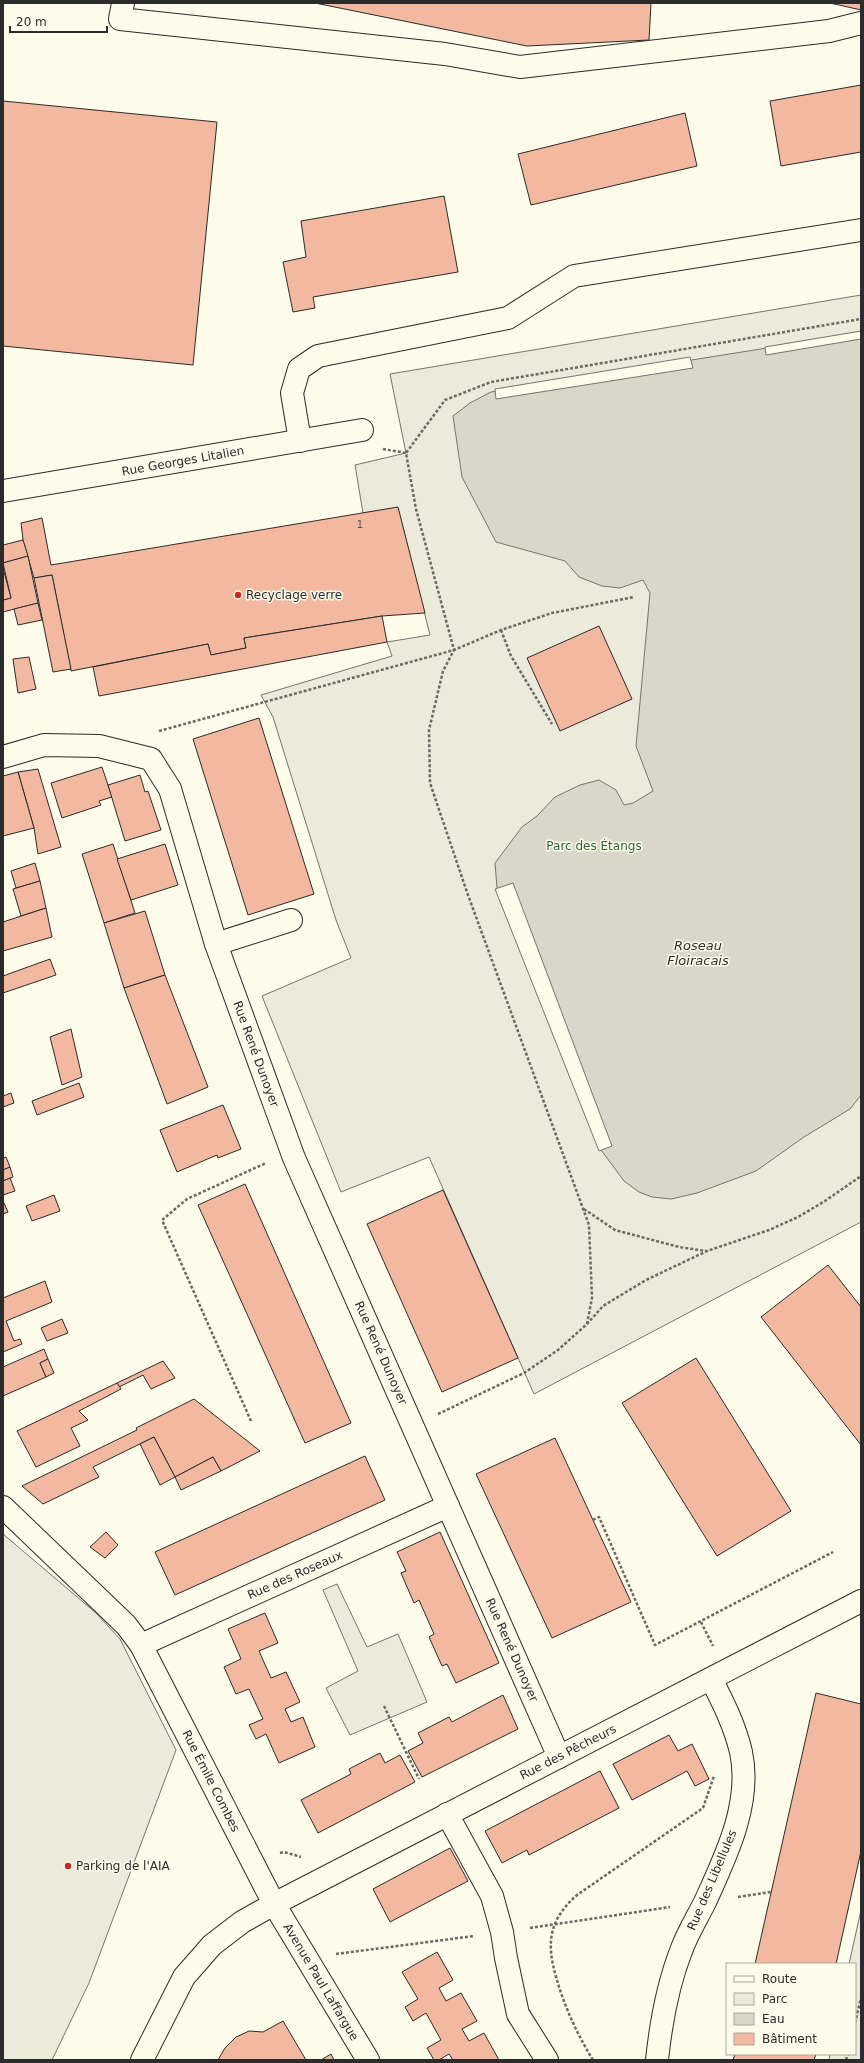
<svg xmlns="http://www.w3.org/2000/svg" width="864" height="2063" font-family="'DejaVu Sans',sans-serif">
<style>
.green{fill:#ecebdb;stroke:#74746e}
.parking{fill:#eceadb;stroke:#74746e}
.water{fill:#d8d7c9;stroke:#74746e}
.pier{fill:#fdfbea;stroke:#74746e}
.building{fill:#f2b8a0;stroke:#2b2b2b}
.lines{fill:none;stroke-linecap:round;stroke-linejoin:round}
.minor-casing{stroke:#2b2b2b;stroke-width:24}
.path{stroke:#6a6964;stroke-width:2.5;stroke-dasharray:3 2;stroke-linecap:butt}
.minor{stroke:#fdfbea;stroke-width:22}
.poi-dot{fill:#c62828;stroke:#fdfbea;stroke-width:1.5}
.labels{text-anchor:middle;stroke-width:3;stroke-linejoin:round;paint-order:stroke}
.number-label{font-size:10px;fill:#5d4e48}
.street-label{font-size:12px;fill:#2b2b2b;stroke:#fdfbea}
.poi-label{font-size:12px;fill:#2b2b2b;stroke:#fdfbea;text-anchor:start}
.park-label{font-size:12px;fill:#34623c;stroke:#fdfbea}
.water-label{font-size:13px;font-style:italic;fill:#2b2b2b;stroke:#fdfbea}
</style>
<rect width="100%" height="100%" fill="#fdfbea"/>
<g class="green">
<polygon points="861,295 861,1222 534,1394 429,1157 341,1192 262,996 351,958 336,920 273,717 261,695 392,656 387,642 430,635 398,508 363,513 355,465 406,453 390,374"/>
<polygon points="861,1910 861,2060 829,2060 830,2054 855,2054 855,1964 849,1964"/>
</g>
<g class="parking">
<polygon points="3,1534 96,1613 120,1639 176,1750 89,1983 52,2060 3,2060"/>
<polygon points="337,1584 367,1647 398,1634 427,1702 350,1735 326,1688 358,1671 323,1590"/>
</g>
<polygon class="water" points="861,333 861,1095 850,1109 804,1137 756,1171 697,1193 671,1199 652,1197 639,1192 624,1181 601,1150 497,888 495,863 522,827 537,816 555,797 580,785 599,780 616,790 624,805 633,803 653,791 636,746 650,593 643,580 620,588 602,586 579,577 565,561 496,542 462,477 453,416 470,403 491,392"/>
<g class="pier">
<polygon points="861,331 861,339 766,355 765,347"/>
<polygon points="690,357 693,368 496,399 495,389"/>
<polygon points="513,883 612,1146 599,1151 495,889"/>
</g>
<g class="building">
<polygon points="315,3 651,3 649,40 527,46"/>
<polygon points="830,3 861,3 861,10"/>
<polygon points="861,85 861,152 781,166 770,101"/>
<polygon points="3,101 217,122 193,365 3,346"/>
<polygon points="685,113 697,166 531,205 518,154"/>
<polygon points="444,196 458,272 313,297 315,308 293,312 283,262 306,257 301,221"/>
<polygon points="398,507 425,613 382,616 244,638 246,648 211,655 208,644 71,671 52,575 34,578 23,540 21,523 42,518 51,565"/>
<polygon points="23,540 28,556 3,563 3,545"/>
<polygon points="28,556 38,603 3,612 3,600 11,598 3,563"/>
<polygon points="3,568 11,598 3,600"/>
<polygon points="52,575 71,669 53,672 34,578"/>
<polygon points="38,603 42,620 18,625 14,609"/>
<polygon points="382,616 387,642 99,696 93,667 208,644 211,655 246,648 244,638"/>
<polygon points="599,626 632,699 560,731 527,658"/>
<polygon points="29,657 36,689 18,693 13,659"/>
<polygon points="259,718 314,894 248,915 193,739"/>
<polygon points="102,767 112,797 99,801 101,805 62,818 51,783"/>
<polygon points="38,769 61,847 38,854 34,828 18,772"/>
<polygon points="18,772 34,828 3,836 3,776"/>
<polygon points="140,775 145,792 148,791 161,830 125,841 108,785"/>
<polygon points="113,844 135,913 104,923 82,854"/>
<polygon points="165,844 178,885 131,900 117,859"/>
<polygon points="35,863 40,881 16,888 11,871"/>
<polygon points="40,881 46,908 21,916 13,889"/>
<polygon points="46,908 52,937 3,951 3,922"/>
<polygon points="145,911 165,975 124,988 104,923"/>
<polygon points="50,959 56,975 3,993 3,976"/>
<polygon points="165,975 208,1087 167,1104 124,988"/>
<polygon points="71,1029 82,1077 62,1085 50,1037"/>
<polygon points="79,1083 84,1097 37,1115 32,1101"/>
<polygon points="11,1093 14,1103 3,1107 3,1096"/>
<polygon points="223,1105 241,1149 218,1158 217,1155 177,1172 160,1130"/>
<polygon points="6,1157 10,1167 3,1170 3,1158"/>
<polygon points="10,1167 13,1177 3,1181 3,1170"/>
<polygon points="10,1178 15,1191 3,1195 3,1181"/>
<polygon points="245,1184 351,1423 305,1443 198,1205"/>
<polygon points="443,1190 518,1358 442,1392 367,1224"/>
<polygon points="54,1195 60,1211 32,1221 26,1206"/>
<polygon points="3,1201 8,1212 3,1214"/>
<polygon points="828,1265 861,1307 861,1445 761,1317"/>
<polygon points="45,1281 52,1302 6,1321 14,1341 20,1339 22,1344 3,1352 3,1298"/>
<polygon points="62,1319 68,1333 47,1341 41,1328"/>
<polygon points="44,1349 48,1359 40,1363 46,1377 3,1396 3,1367"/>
<polygon points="696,1358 791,1511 717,1556 622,1403"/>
<polygon points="48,1359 54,1373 46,1377 40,1363"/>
<polygon points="163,1361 175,1378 151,1389 143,1375 119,1387 117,1383"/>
<polygon points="117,1383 121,1389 79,1411 88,1420 71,1428 80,1446 36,1467 17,1431"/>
<polygon points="194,1399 260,1451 221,1471 213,1457 175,1477 154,1437 93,1467 99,1477 43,1504 22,1486 137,1430 136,1428"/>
<polygon points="154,1437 175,1477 160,1485 140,1444"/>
<polygon points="555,1438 631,1602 552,1638 476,1474"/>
<polygon points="365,1456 385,1500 175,1595 155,1552"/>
<polygon points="213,1457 221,1471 181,1490 175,1477"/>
<polygon points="106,1532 118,1545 105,1558 90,1547"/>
<polygon points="440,1532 499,1663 456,1683 447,1664 442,1666 429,1637 434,1634 419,1600 414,1603 401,1573 406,1571 397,1552"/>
<polygon points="265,1613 278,1643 259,1651 271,1678 286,1672 300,1702 285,1709 291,1722 303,1717 315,1747 279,1763 266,1734 256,1739 249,1725 263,1719 249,1689 236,1694 224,1667 241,1659 228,1629"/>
<polygon points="816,1693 861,1704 861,1851 836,1964 755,1964"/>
<polygon points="503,1695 518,1729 422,1777 408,1751 423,1743 418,1733 449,1717 452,1722"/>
<polygon points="669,1735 678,1751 692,1744 709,1779 695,1786 687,1771 632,1800 613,1764"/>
<polygon points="380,1753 385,1763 400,1755 415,1782 318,1833 301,1800 351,1774 349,1769"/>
<polygon points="600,1771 619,1808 529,1855 527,1850 502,1863 485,1831"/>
<polygon points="450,1848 468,1881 390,1922 373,1889"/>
<polygon points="437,1952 453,1980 439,1988 446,2001 461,1993 477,2021 462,2029 469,2041 484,2033 499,2060 453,2060 449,2054 439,2060 434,2060 427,2048 441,2040 426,2013 413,2021 405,2007 418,1999 402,1972"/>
<polygon points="283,2021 306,2060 218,2060 225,2048 236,2037 249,2031 263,2032"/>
<polygon points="331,2054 334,2060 321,2060"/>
<polygon points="735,2054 816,2054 814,2060 733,2060"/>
</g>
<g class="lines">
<defs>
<g id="minor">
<polyline points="123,3 120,19 445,54 520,67 829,31 861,23"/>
<polyline points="300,441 292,393 299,369 318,356 508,318 574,276 861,230"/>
<polyline points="3,491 362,430"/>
<polyline points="3,757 44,745 99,746 151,759 170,789 216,944 294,1158 559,1757"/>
<polyline points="216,944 291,920"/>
<polyline points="3,1507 126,1625 141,1645 274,1904 368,2060"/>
<polyline points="141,1645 448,1506"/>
<polyline points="447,1814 492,1896 502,1932 506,1958 518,2014 547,2060"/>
<polyline points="142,2060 184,1977 212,1945 242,1922 274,1904 861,1601"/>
<path d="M 657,2060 C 661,2022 667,1987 681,1951 C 687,1934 697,1918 705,1902 C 726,1856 752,1803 741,1752 C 735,1726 723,1702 711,1679"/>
</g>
</defs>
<use href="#minor" class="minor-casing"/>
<g class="path">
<polyline points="383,449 406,453"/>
<polyline points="501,630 511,656 552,724"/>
<polyline points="159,731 454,650 501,630 552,613 634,597"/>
<polyline points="584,1209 615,1230 679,1247 706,1251"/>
<polyline points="587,1324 592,1298 589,1225 468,895 430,783 429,730 443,671 454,650 416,509 406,453 445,400 491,382 861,319"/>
<polyline points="438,1414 524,1373 558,1350 587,1324 603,1306 646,1280 707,1251 769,1230 798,1217 825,1201 861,1176"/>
<polyline points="251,1421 162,1220 187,1199 266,1163"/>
<polyline points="593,1520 599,1517 655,1645 833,1552"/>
<polyline points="701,1622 713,1646"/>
<polyline points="384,1706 419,1779"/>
<polyline points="280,1853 284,1852 301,1857"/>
<polyline points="738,1897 771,1892"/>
<polyline points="530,1928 670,1907"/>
<polyline points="336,1954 474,1936"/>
<polyline points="855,2023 861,1998"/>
<path d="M 593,2060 C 580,2039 569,2016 561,1993 C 548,1953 542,1926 577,1895 L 703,1808 L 714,1776"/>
<polyline points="846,2060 848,2054"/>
</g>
<use href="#minor" class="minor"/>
</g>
<g class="poi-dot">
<circle cx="238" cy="595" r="4"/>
<circle cx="68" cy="1866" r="4"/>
</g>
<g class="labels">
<g class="number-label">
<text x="360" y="528">1</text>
</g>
<g class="street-label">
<text transform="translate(183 461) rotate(-10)" y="4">Rue Georges Litalien</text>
<text transform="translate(256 1054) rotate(70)" y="4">Rue René Dunoyer</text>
<text transform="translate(381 1353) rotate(66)" y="4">Rue René Dunoyer</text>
<text transform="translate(295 1575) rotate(-24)" y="4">Rue des Roseaux</text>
<text transform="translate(512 1650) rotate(66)" y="4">Rue René Dunoyer</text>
<text transform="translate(568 1752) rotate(-27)" y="4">Rue des Pêcheurs</text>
<text transform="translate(211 1781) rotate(63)" y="4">Rue Émile Combes</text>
<text transform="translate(712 1880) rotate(-67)" y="4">Rue des Libellules</text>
<text transform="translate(321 1982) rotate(59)" y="4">Avenue Paul Laffargue</text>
</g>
<g class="poi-label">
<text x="246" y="599">Recyclage verre</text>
<text x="76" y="1870">Parking de l'AIA</text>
</g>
<g class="park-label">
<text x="594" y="850">Parc des Étangs</text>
</g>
<g class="water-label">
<text x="698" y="950">Roseau<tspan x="698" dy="15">Floiracais</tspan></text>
</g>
</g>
<rect width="864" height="2063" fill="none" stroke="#2b2b2b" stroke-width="8"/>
<rect x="726" y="1963" width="130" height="92" fill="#fdfbea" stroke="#a9a89e"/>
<rect x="734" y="1976" width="20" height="6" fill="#fdfbea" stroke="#a9a89e"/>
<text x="762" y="1983" font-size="12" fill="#2b2b2b">Route</text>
<rect x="734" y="1993" width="20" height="12" fill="#ecebdb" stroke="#a9a89e"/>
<text x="762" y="2003" font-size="12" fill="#2b2b2b">Parc</text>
<rect x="734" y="2013" width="20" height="12" fill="#d8d7c9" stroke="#a9a89e"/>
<text x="762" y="2023" font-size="12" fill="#2b2b2b">Eau</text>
<rect x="734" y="2033" width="20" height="12" fill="#f2b8a0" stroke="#a9a89e"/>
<text x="762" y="2043" font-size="12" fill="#2b2b2b">Bâtiment</text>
<path d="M10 26v6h97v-6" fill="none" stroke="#2b2b2b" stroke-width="2"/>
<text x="16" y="26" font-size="12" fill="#2b2b2b" stroke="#fdfbea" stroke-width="3" paint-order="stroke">20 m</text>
</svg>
